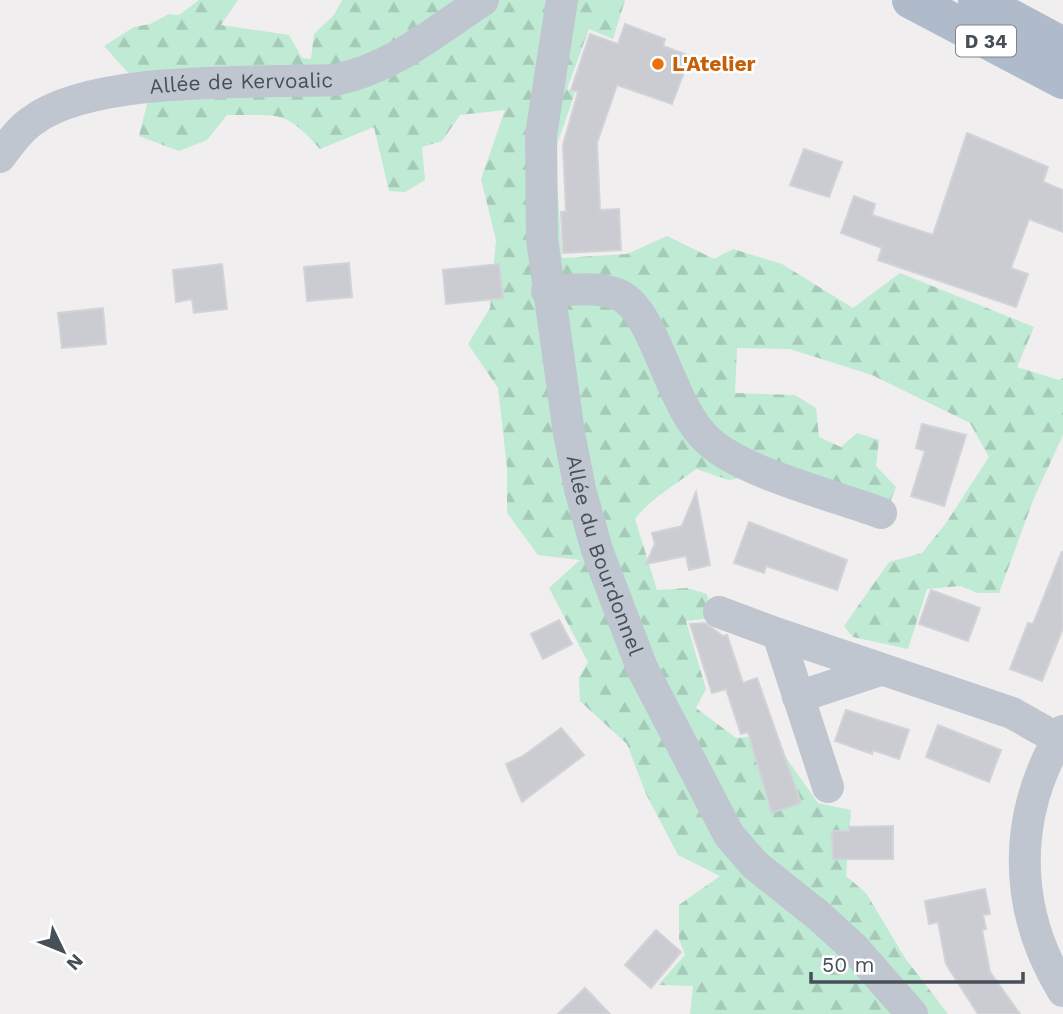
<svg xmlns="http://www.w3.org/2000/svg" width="1063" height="1014" font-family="'Work Sans',sans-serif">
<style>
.forest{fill:url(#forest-firs)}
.building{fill:#cbccd2;stroke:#d2d3d9;stroke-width:2}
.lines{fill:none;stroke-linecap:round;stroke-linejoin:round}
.minor{stroke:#bfc6cf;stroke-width:32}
.major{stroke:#afbaca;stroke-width:38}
.food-dot{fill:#e8710a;stroke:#fff;stroke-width:2.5}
.labels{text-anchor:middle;stroke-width:5;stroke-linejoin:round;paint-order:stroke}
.shield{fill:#fff;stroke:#7e848b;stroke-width:2}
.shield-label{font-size:19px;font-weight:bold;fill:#474f59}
.food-label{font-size:21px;font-weight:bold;fill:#c56008;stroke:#fff;text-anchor:start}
.street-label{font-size:21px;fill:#474f59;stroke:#fff}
</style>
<defs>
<pattern id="forest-firs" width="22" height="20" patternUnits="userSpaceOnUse" patternTransform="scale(1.75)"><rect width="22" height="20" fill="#bfead4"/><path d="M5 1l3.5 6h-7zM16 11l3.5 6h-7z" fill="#a6cab8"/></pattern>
</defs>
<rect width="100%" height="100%" fill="#f0eeee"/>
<path class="forest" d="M 199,0 L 238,0 L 221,25 L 289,35 L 302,58 L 311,59 L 314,34 L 334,15 L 342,0 L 625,0 L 613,39 L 589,29 L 567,89 L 575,93 L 555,150 L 562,258 L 627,254 L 667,236 L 714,259 L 733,249 L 782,264 L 853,308 L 900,273 L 1034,327 L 1017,367 L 1059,380 L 1063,378 L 1063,435 L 1034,498 L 999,593 L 978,593 L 960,586 L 927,589 L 908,649 L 853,637 L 844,626 L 889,562 L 922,553 L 946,523 L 989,457 L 970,423 L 872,375 L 790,349 L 737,348 L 735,393 L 795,395 L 816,408 L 819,437 L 841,447 L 857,433 L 879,440 L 876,466 L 896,487 L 889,505 L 781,470 L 729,480 L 696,469 C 674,486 652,497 635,519 L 657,590 L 687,588 L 707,594 L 711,618 L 686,621 L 706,689 L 696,708 L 736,738 L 770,735 L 818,803 L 851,810 L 846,876 L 866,893 L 905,958 L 948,1014 L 690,1014 L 693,986 L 658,985 L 685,955 L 679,939 L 679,905 L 720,876 L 678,855 L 646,794 L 627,744 L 580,701 L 579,678 L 588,662 L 549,588 L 580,560 L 538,555 L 507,513 L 507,467 L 498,388 L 468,344 L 490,308 L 496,240 L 481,179 L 505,110 L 460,115 L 442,141 L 422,147 L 425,180 L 405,192 L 389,191 L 374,127 L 320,149 C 284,108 279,116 227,115 L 207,140 L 179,151 L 139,136 L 149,96 L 104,46 L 134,27 L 150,24 L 169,14 L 179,15 Z"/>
<g class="building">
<polygon points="625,24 665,39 663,46 690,56 672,104 617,85 597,143 600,210 619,209 621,250 563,253 561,212 566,211 563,145 578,92 571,90 590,34 618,44"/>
<polygon points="967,133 1048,167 1043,182 1063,190 1063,232 1029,219 1011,268 1028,274 1016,307 878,260 882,248 841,233 854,196 875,204 872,215 933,235"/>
<polygon points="804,149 842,162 829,197 790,185"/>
<polygon points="349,263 352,297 307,301 304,267"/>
<polygon points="222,264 227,309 194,313 192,299 176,302 173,270"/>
<polygon points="499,264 503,298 446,304 443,270"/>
<polygon points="103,308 106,344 62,348 58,313"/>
<polygon points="922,424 966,435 944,506 911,496 925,451 916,448"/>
<polygon points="696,492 710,565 689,570 686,556 646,564 655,544 652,533 682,526"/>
<polygon points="749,522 847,560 837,590 766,566 764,573 734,563"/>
<polygon points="1062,551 1063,628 1042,681 1010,669 1028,623 1033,624"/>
<polygon points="931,590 980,608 968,641 919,624"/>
<polygon points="559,620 572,644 543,659 531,634"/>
<polygon points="705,623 723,636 727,635 743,683 757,678 801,803 772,813 748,732 741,734 726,689 712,693 690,624"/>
<polygon points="846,710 909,730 899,759 873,750 872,754 835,741"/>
<polygon points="938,725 1001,750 989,782 926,757"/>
<polygon points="561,728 584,755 522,802 506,764 523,756"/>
<polygon points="893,826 893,859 833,859 832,831 849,831 849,827"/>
<polygon points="985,889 990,914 983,915 986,929 982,930 990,972 1020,1014 978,1014 946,964 938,922 929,924 925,901"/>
<polygon points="656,930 681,952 651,988 625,965"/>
<polygon points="585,988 610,1014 558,1014"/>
</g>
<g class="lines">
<g class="minor">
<path id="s1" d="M 562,0 L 541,135 L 542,239 L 569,433 L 580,489 L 597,550 L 642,668 L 729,835 L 755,865 L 819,916 L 853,947 L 912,1014"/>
<path id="s2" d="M 0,157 C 9,144 19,130 32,121 C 92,75 257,83 335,80 C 393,68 434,32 483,0"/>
<path d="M 547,291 C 570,290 595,286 617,294 C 657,309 668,409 712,444 C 748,474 835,496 881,513"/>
<polyline points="719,612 778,634"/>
<polyline points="798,697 880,670"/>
<path d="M 1063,731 C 1012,814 1012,908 1063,991"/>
<polyline points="828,787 778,634 1012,713 1058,739"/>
</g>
<g class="major">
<polyline points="911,0 1063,80"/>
<polyline points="977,0 1063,46"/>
</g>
</g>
<circle class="food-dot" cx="658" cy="64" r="7"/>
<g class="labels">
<rect class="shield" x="956" y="25.5" width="60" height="31" rx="5"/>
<g class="shield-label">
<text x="986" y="48">D 34</text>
</g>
<g class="food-label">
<text x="672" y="71">L'Atelier</text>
</g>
<g class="street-label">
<text dy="7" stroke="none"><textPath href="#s2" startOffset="264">Allée de Kervoalic</textPath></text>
<text dy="7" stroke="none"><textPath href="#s1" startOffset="564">Allée du Bourdonnel</textPath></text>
</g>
</g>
<g transform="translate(63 951) rotate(133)" stroke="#ffffff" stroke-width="5" paint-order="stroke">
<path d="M0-5L12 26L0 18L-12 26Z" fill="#474f59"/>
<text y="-10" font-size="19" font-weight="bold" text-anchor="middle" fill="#474f59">N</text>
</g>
<path d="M811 972v10h212v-10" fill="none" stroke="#474f59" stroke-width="3.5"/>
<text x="822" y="972" font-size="21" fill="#474f59" stroke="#ffffff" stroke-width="5" paint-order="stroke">50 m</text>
</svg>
